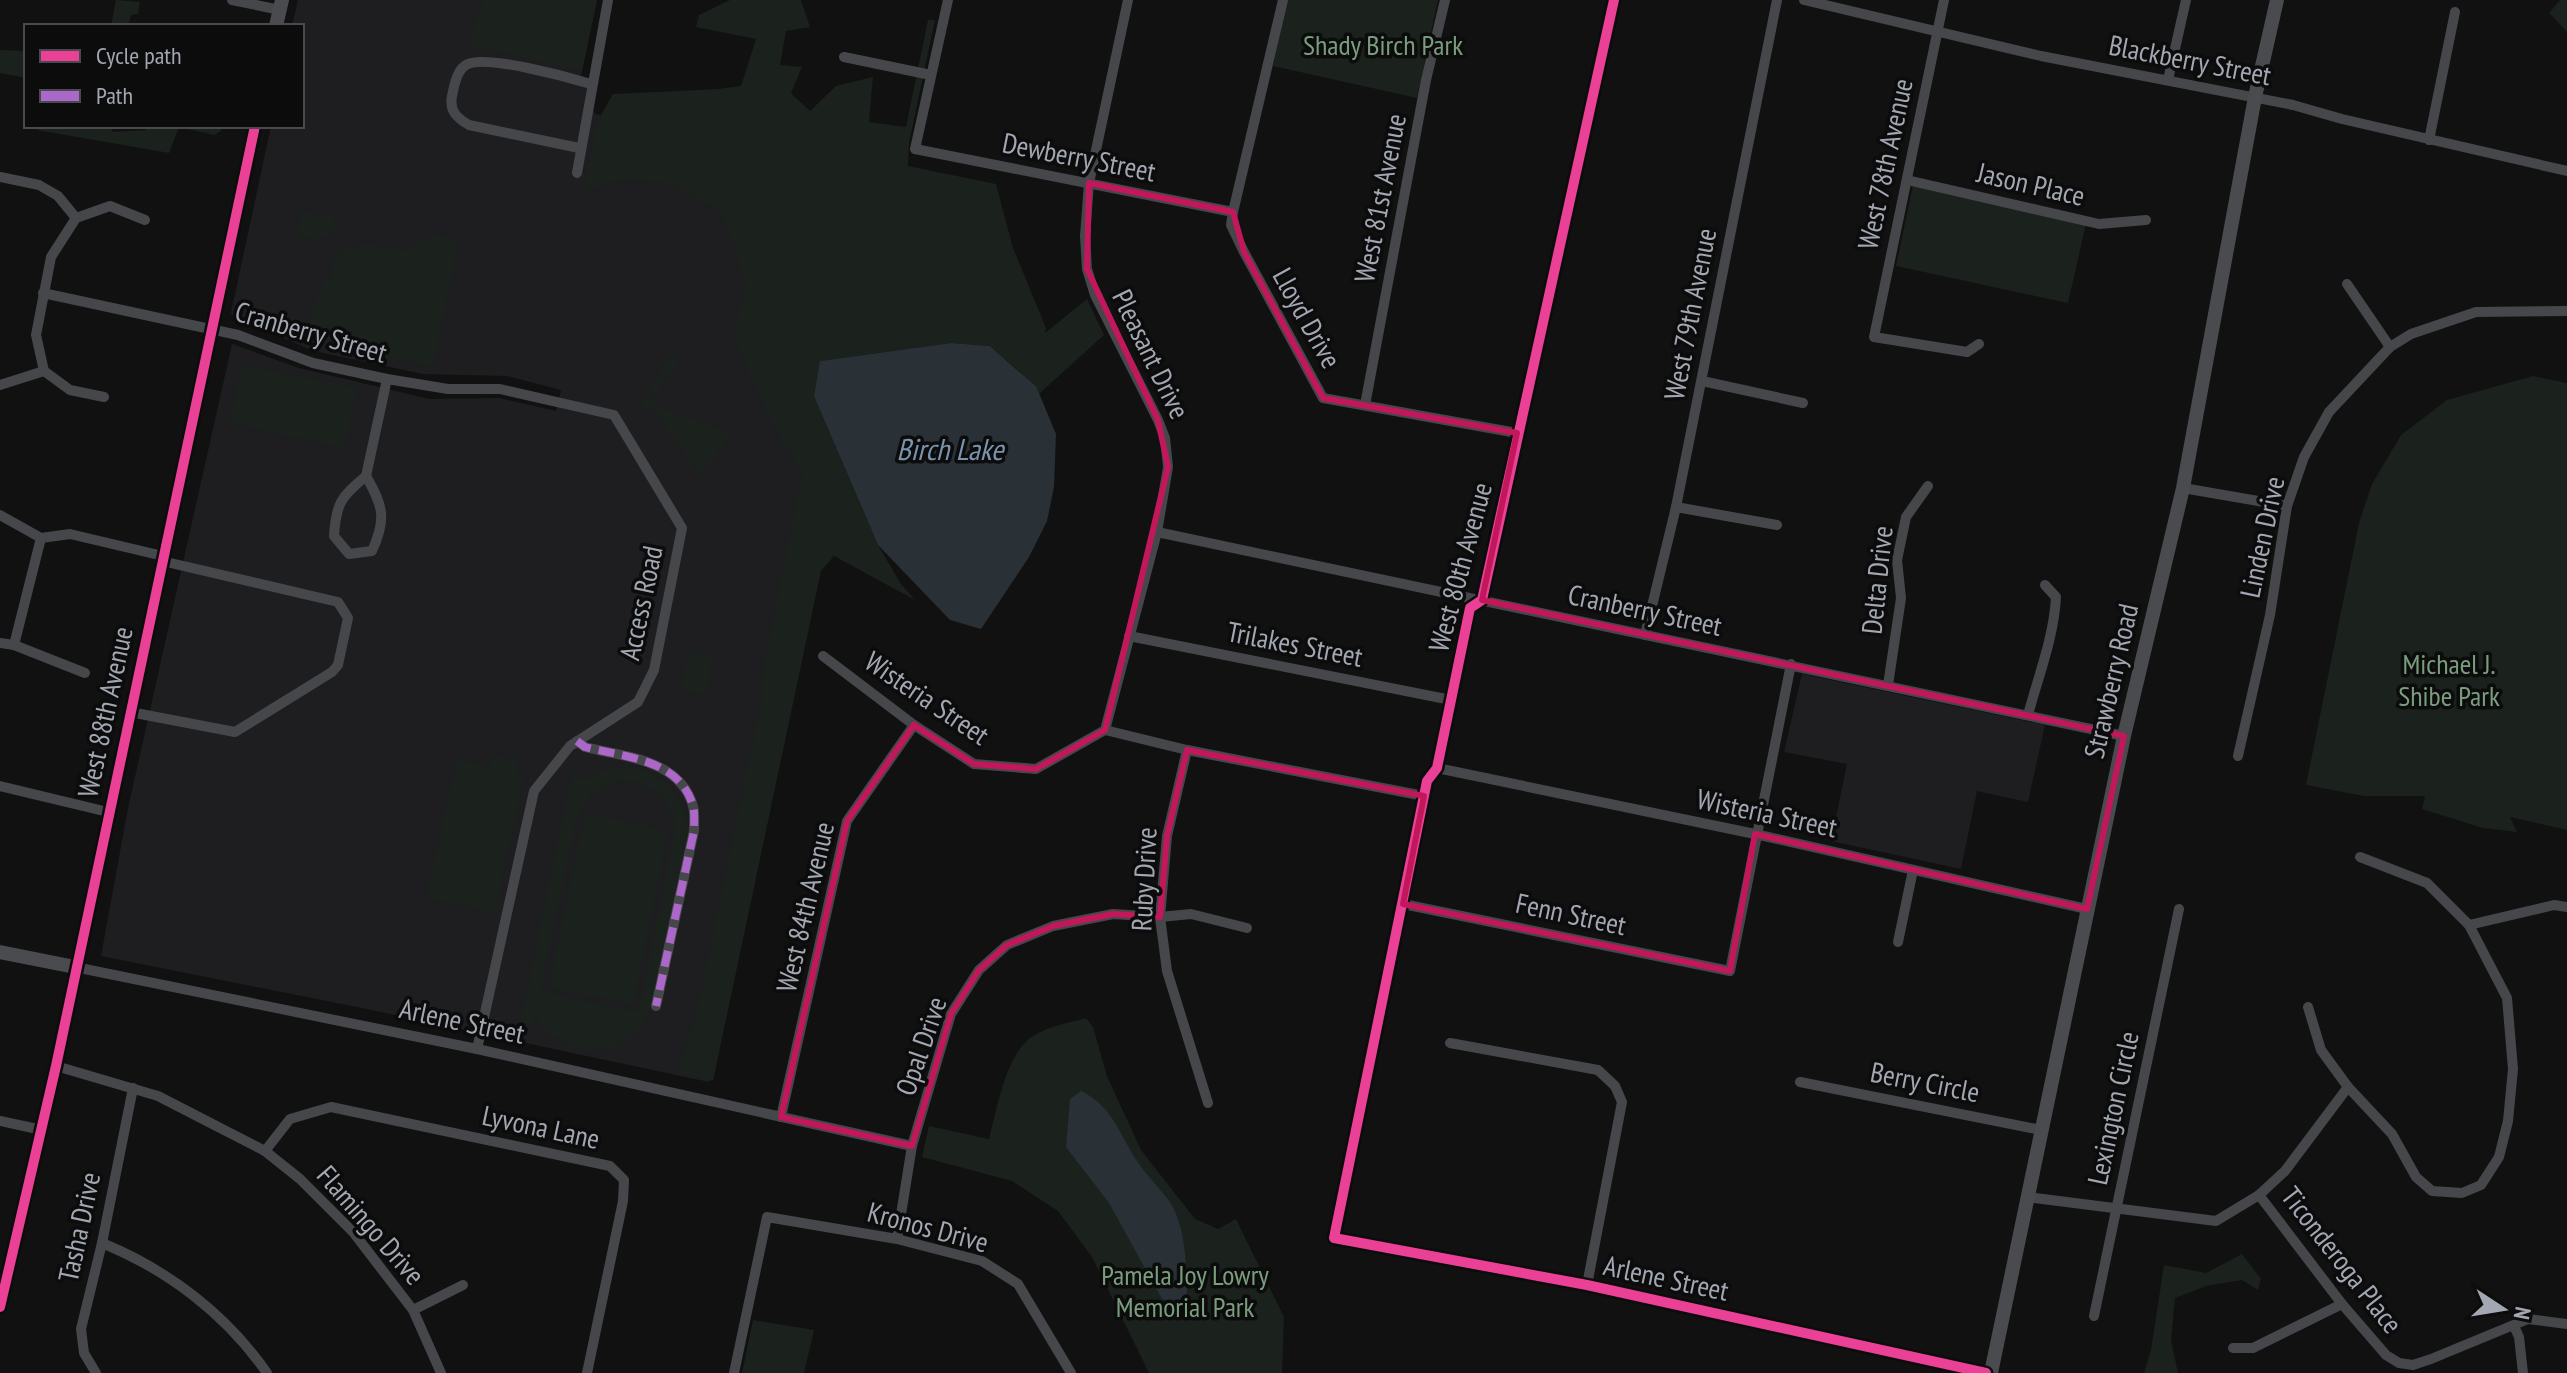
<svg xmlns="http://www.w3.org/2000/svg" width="2567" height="1373" font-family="'PT Sans Narrow',sans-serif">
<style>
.built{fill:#1e1e20}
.green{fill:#1b211c;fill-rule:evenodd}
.water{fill:#293036}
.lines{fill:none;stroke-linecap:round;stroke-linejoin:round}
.street{stroke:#46474a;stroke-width:10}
.secondary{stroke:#4a4b4e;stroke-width:14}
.quiet{stroke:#ac68c9;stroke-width:8;stroke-dasharray:16 8;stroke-linecap:butt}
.cycleway-casing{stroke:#0c0c0d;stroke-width:15}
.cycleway{stroke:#ea4096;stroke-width:10}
.marked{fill:none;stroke:#c2185b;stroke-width:6;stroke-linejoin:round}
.labels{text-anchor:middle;stroke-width:7;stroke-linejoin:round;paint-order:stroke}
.park-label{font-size:28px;fill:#7a9d7d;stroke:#0c0c0d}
.street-label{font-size:28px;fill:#a2a7b2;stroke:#0c0c0d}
.water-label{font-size:30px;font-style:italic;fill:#7a94ad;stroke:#0c0c0d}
</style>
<rect width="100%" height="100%" fill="#111112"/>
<g class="built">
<polygon points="298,0 597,0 580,80 591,84 589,101 595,114 891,166 820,361 840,456 709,1082 362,1008 101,956 128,808 232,344 299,368 430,399 499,398 556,411 561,390 507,376 423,374 314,351 263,329 237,324 231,313 271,126 302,126 302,26 292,26"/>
<polygon points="1802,674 2045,725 2028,802 1977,791 1961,869 1831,841 1847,764 1784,752"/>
</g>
<g class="green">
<polygon points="116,0 140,2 138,14 131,15 128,26 111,26"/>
<polygon points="482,0 597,0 582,71 470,46"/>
<polygon points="730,0 801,0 810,27 786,31 780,65 802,67 791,93 810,111 836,86 873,77 869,122 906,127 928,20 935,20 909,143 908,166 996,184 1013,248 1046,328 1045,333 1087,299 1104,335 1039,394 1036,386 990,346 951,343 820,361 814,396 878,545 901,584 915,600 834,556 821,571 713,1081 676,1072 695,1018 762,696 764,664 802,474 774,428 733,338 746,286 728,227 717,209 671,183 622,179 587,191 585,188 597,122 613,94 718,89 741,86 756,39 696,27 699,15"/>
<polygon points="1287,0 1438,0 1417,98 1273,66"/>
<polygon points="2560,0 2567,0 2567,32 2549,13"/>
<polygon points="0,50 26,51 26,78 0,73"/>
<polygon points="36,126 113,126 112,132 146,130 150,126 219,126 221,131 214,135 179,127 169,153 37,130"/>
<polygon points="1913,185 2086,224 2068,303 1896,266"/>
<polygon points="304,211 331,216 337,225 336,230 320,240 298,236 300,213"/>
<path d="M 431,234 L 459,240 L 433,367 L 321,347 L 302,337 L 324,280 L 331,279 L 334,257 C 360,237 378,246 408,251 Z"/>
<polygon points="664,356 675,360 680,368 660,383 660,390 652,393 649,386 656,381"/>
<polygon points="242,364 357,388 345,448 229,424"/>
<polygon points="2533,376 2567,383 2567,830 2510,817 2517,832 2483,828 2422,809 2425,796 2364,796 2306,785 2359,523 2372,484 2401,435 2447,400"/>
<polygon points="644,397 651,397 656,406 730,432 717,455 700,475 653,410 646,411 642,408 641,401"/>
<polygon points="689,651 713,657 705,695 680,690"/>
<polygon points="492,754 520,760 517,773 525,775 495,913 426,898 456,760 489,767"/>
<path d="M 621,767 C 660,768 687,794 688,833 L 653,1003 L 638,1032 L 610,1049 L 578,1050 L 549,1035 L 535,1016 L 532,1026 L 520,1023 L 571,776 L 583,779 L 583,782 L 600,771 ZM 617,781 C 649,778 672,798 675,829 L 641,1000 L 636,1012 L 541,991 L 577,817 L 592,793 Z"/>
<polygon points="585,813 669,831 633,1005 548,987"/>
<path d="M 1086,1018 L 1093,1027 L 1107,1076 L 1141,1150 L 1195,1219 L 1218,1229 L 1236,1219 L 1284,1317 L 1282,1373 L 1149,1373 L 1092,1257 L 1058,1211 L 1012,1181 L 922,1157 L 929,1126 L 989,1139 C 997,1109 1006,1053 1033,1036 C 1049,1026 1068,1023 1086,1018 Z"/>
<polygon points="2242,1254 2261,1279 2258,1290 2242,1280 2206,1286 2175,1298 2171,1341 2178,1373 2144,1373 2151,1350 2164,1265 2206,1273"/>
<polygon points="753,1320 814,1330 804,1373 742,1373"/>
</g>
<g class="water">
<polygon points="951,343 990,346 1009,363 1036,386 1056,434 1054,487 1047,521 1029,557 981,629 950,620 878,545 814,396 820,361"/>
<path d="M 1081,1091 C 1116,1108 1120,1139 1142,1168 C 1151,1181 1165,1193 1173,1207 C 1186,1233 1186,1265 1187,1293 L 1175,1304 L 1162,1299 L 1109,1203 L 1066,1147 L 1070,1099 Z"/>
</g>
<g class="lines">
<g class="street">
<polyline points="232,0 280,10"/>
<polyline points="948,0 915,149 1233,212"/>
<polyline points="1283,0 1233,212 1231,225 1244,252 1323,398 1517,433"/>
<polyline points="1614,0 1482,600 1470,608 1437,768 1427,781 1334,1238 1587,1285 1986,1373"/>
<polyline points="1804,0 2041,56 2293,105 2342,119 2567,171"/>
<polyline points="1944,0 1874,337 1967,352 1979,344"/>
<polyline points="844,57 931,75"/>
<polyline points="2168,80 2186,0"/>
<polyline points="2429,140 2455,12"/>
<path d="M 579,148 L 469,125 C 457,118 449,111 452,96 C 454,86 457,68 468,64 C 487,55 568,77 591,84"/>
<polyline points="577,173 608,0"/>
<polyline points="0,177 39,185 58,196 76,218"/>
<polyline points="1907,180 2099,224 2146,220"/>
<polyline points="2347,284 2390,347"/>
<polyline points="43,293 238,335 313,363 387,379 448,389 500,389 614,415 682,528 654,670 638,702 570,746 534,791 477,1049"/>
<polyline points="1702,381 1803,403"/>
<polyline points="0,385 44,371"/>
<polyline points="104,397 70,390 44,371 36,335 51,257 76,218 110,206 145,220"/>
<polyline points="1365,405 1426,80 1445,0"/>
<path d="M 366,476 C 341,497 336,503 334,536 L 349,554 L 372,551 C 387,518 383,506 366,476 L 387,379"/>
<polyline points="2183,488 2287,506"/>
<polyline points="1676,507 1777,525"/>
<polyline points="0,515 41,538"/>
<polyline points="1157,532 2124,736"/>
<polyline points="41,538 70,534 163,556"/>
<polyline points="1645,635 1676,507 1777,0"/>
<polyline points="1129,636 1451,700"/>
<polyline points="0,643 14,645 85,673"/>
<polyline points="14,645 41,538"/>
<polyline points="823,656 914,725 974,764 1036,769 1105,730 1187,750 1424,796"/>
<polyline points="1888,685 1901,598 1897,560 1906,517 1928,486"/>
<polyline points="130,712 235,732 332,672 338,665 348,618 338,602 162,561"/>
<path d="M 2028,715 C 2038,677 2054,637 2056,597 L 2045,585"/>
<polyline points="1105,730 1157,532 1168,467 1165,438 1158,420 1095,295 1087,269 1085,236 1089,183 1128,0"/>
<path d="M 577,741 L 585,747 C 624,757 680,759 693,806 C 695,813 694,823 694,831 L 656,1006"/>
<polyline points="1187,750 1167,836 1160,917 1167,971 1208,1103"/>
<polyline points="2238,756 2270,615 2287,506 2304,457 2329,412 2390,347 2411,334 2476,312 2567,311"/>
<polyline points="1437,768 1755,834 2087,909"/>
<polyline points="0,786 108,812"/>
<polyline points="1403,904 1730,971 1791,664"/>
<polyline points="2469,925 2554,905 2567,907"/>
<polyline points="1898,942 1913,870"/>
<polyline points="75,967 477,1049 912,1146"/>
<polyline points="2308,1007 2321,1050 2348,1087 2392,1134 2416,1177 2432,1191 2462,1193 2481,1185 2499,1157 2508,1121 2513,1069 2507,998 2469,925 2427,883 2360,857"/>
<polyline points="1450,1043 1598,1070 1615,1086 1622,1102 1587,1285"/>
<polyline points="56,1066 158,1096 265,1151 300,1179 353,1232 413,1310 441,1373"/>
<polyline points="1800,1082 2041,1130"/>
<polyline points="781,1117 847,821 914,725"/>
<polyline points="0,1121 42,1130"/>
<polyline points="265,1151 290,1119 331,1107 610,1166 624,1180 623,1201 587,1373"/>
<polyline points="2259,1195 2342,1304 2386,1355 2399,1363 2413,1365 2431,1359 2528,1319 2567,1324"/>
<polyline points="2027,1197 2216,1221 2259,1195 2285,1171 2348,1087"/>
<polyline points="897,1239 912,1146 951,1014 979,970 1007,945 1053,926 1113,914 1160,917 1191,914 1247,928"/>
<path d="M 102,1243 C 168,1270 226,1314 267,1373"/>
<polyline points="413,1310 463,1285"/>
<polyline points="2094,1316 2179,909"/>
<polyline points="2514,1326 2519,1337 2523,1373"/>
<polyline points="2233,1348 2253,1348 2342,1304"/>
<polyline points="96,1373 84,1353 81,1329 102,1243 133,1088"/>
<polyline points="734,1373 767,1217 897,1239 982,1261 1018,1284 1071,1373"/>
</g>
<g class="secondary">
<polyline points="276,26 282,0"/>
<polyline points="0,952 75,967"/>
<polyline points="0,1307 56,1066 255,126"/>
<polyline points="1991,1373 2124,736 2183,488 2255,97 2277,0"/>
</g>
<path class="quiet" d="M 577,741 L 585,747 C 624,757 680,759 693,806 C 695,813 694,823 694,831 L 656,1006"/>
<defs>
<g id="cycleway">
<polyline points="1614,0 1482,600 1470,608 1437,768 1427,781 1334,1238 1587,1285 1986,1373"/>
<polyline points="0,1307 56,1066 255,126"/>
</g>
</defs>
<use href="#cycleway" class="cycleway-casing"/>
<use href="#cycleway" class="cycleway"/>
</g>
<path class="marked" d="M 1089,183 L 1233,212 L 1244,252 L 1323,398 L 1517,433 L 1482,600 L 2124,736 L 2087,909 L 1755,834 L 1730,971 L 1403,904 L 1424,796 L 1187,750 L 1167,836 L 1160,917 L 1113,914 L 1053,926 L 1007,945 L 979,970 L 951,1014 L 912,1146 L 781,1117 L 847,821 L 914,725 L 974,764 L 1036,769 L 1105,730 L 1168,467 L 1158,420 L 1087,269 Z"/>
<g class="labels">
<g class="park-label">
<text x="1383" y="55">Shady Birch Park</text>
<text x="2449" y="674">Michael J.<tspan x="2449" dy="32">Shibe Park</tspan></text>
<text x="1185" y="1285">Pamela Joy Lowry<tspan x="1185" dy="32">Memorial Park</tspan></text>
</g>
<g class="street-label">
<text transform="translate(2190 60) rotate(11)" y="10">Blackberry Street</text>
<text transform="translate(1079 157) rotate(11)" y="10">Dewberry Street</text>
<text transform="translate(1885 164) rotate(-78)" y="10">West 78th Avenue</text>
<text transform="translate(2031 184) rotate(13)" y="10">Jason Place</text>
<text transform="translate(1380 198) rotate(-79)" y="10">West 81st Avenue</text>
<text transform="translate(1690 314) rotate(-79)" y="10">West 79th Avenue</text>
<text transform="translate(1307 318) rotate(61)" y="10">Lloyd Drive</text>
<text transform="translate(311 332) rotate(16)" y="10">Cranberry Street</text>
<text transform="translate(1151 354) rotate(64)" y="10">Pleasant Drive</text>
<text transform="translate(2262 537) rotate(-78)" y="10">Linden Drive</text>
<text transform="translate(1460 567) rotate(-75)" y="10">West 80th Avenue</text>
<text transform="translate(1877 580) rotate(-84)" y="10">Delta Drive</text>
<text transform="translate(641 603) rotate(-78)" y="10">Access Road</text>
<text transform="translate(1645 610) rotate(12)" y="10">Cranberry Street</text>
<text transform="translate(1295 644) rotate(11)" y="10">Trilakes Street</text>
<text transform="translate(2111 681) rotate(-77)" y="10">Strawberry Road</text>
<text transform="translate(927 698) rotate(34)" y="10">Wisteria Street</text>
<text transform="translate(105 712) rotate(-78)" y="10">West 88th Avenue</text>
<text transform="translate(1767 813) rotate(12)" y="10">Wisteria Street</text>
<text transform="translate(1144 879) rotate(-87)" y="10">Ruby Drive</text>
<text transform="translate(805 907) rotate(-77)" y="10">West 84th Avenue</text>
<text transform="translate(1571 914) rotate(12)" y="10">Fenn Street</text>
<text transform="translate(462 1021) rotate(12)" y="10">Arlene Street</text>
<text transform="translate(921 1046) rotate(-71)" y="10">Opal Drive</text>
<text transform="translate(1925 1082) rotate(11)" y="10">Berry Circle</text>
<text transform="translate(2113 1108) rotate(-78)" y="10">Lexington Circle</text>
<text transform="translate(541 1127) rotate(12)" y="10">Lyvona Lane</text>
<text transform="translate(371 1225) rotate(49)" y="10">Flamingo Drive</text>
<text transform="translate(79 1227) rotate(-78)" y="10">Tasha Drive</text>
<text transform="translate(928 1227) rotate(15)" y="10">Kronos Drive</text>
<text transform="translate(2342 1260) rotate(52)" y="10">Ticonderoga Place</text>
<text transform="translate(1666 1278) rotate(12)" y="10">Arlene Street</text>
</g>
<g class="water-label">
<text x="950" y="460">Birch Lake</text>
</g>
</g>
<rect x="24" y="24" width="280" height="104" fill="#0c0c0d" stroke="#484a4f" stroke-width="2"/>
<rect x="40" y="50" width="40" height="12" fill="#ea4096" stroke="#484a4f" stroke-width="2"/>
<text x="96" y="64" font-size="24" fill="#a2a7b2">Cycle path</text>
<rect x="40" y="90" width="40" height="12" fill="#ac68c9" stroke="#484a4f" stroke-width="2"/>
<text x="96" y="104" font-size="24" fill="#a2a7b2">Path</text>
<g transform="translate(2503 1309) rotate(102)" stroke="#0c0c0d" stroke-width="6" paint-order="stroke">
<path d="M0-6L14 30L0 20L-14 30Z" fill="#a2a7b2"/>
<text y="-12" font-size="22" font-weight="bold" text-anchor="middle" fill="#a2a7b2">N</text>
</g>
</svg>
